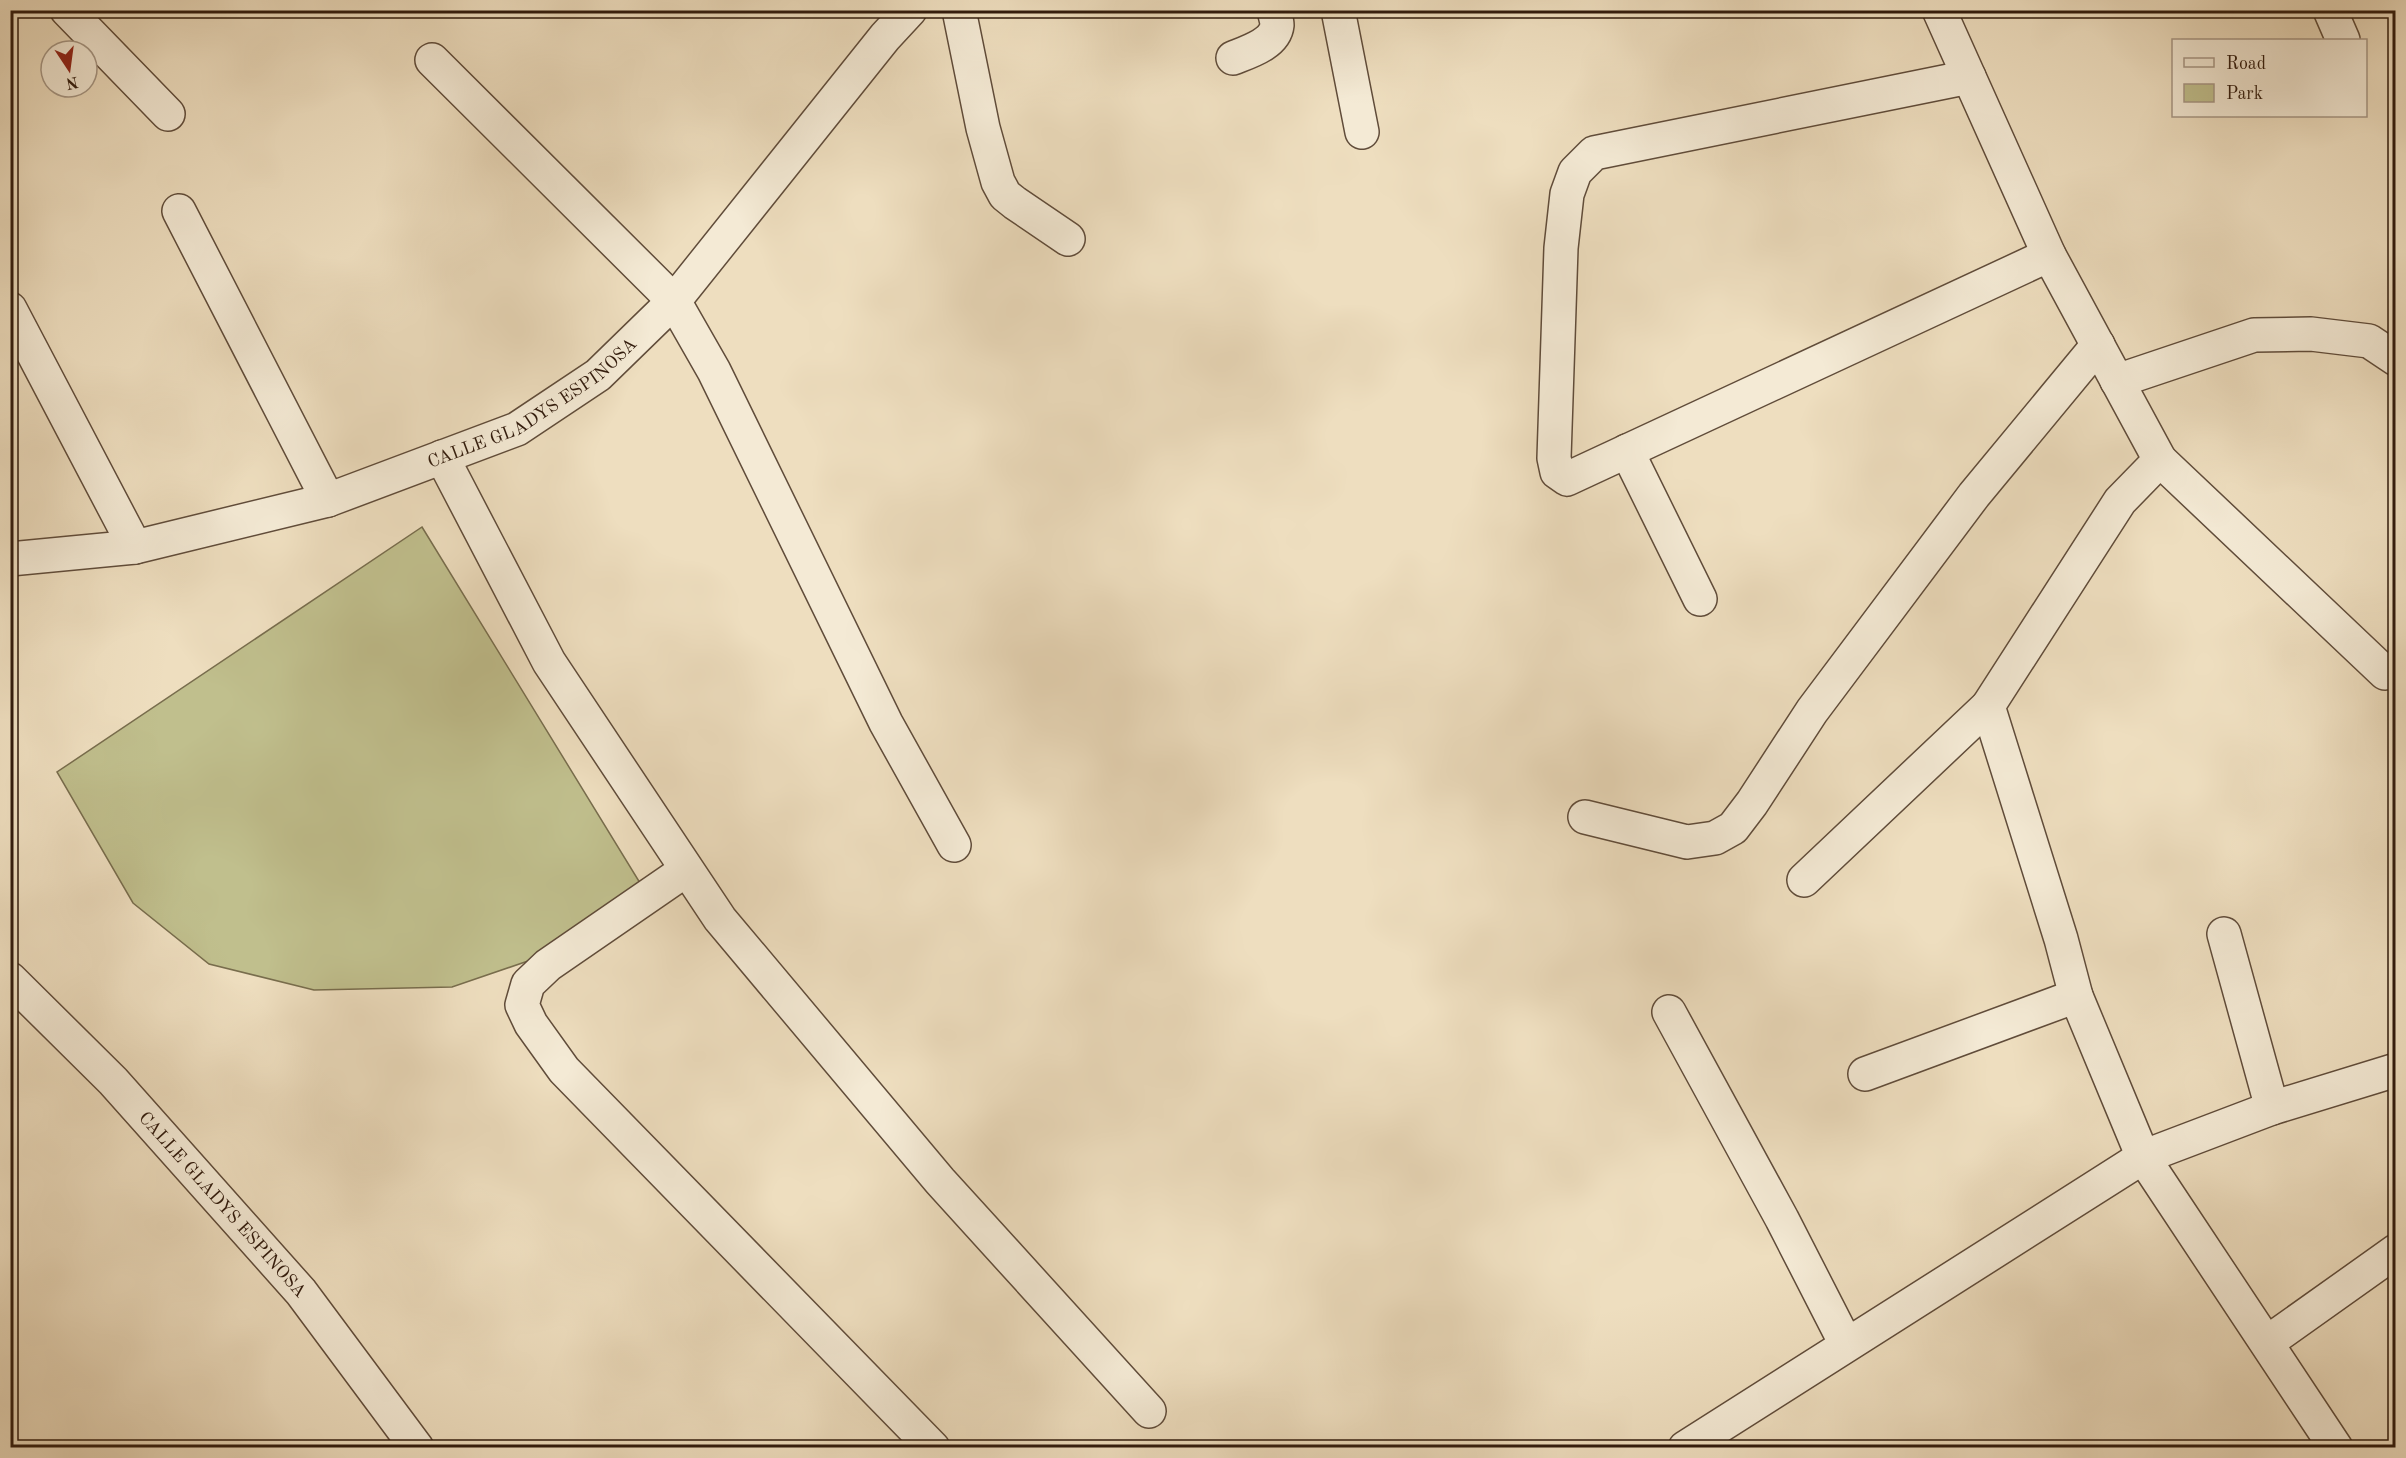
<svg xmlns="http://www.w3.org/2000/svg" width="2406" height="1458" font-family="'Old Standard TT',serif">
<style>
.green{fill:#c0bf8d;stroke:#786d4d;stroke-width:1.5}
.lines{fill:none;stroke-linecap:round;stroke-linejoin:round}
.minor-casing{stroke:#604c3a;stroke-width:36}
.minor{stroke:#f4ead5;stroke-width:33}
.labels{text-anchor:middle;stroke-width:5;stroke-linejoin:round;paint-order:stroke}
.street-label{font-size:18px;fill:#311b0d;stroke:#f4ead5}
</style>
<rect width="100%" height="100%" fill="#eedebf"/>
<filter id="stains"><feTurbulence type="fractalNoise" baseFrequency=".00333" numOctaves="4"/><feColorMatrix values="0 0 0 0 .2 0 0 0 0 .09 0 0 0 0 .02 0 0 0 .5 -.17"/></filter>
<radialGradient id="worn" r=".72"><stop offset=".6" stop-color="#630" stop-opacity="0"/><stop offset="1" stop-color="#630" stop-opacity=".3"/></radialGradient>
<polygon class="green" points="422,527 648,896 528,961 452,987 314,990 209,964 133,903 57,772"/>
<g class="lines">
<defs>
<g id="minor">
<polyline points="67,10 168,114"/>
<polyline points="959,10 983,128 998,182 1005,195 1015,203 1068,239"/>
<polyline points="1338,10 1362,132"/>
<polyline points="1939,10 2049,255 2160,460 2120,501 1988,706 2061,939 2076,996 2143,1157 2336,1448"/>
<polyline points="2330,10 2343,40"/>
<path d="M 1233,58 C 1248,52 1275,44 1277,25 C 1277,21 1275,15 1274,10"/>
<polyline points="432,60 674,301 714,371 886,723 954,845"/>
<polyline points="1969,77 1594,153 1575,172 1567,194 1561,248 1554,458 1557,472 1567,479 2049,255"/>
<polyline points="179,211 328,500"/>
<polyline points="10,309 135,547"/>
<polyline points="2117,381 2254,335 2311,334 2369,341 2396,359"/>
<polyline points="1627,451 1700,599"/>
<polyline points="442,457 549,662 720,919 940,1181 1149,1411"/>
<polyline points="2160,460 2385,673"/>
<path id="s1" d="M 10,559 L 135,547 L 328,500 L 517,429 L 598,375 L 674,301 L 885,37 L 910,10"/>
<polyline points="1585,817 1687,842 1715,838 1733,828 1752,803 1812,711 1974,495 2098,345"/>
<polyline points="686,870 548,965 528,984 522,1005 531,1024 564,1070 933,1448"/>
<polyline points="1804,880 1988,706"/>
<path id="s2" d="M 10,979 L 113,1081 L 301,1292 L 417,1448"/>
<polyline points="1669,1012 1782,1219 1846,1344"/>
<polyline points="1865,1074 2076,996"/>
<polyline points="2272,1108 2396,1070"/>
<polyline points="2268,1342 2396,1251"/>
<polyline points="1685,1448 2143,1157 2272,1108 2224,934"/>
</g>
</defs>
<use href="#minor" class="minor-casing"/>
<use href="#minor" class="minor"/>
</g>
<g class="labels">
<g class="street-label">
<text dy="6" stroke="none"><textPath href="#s1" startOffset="552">CALLE GLADYS ESPINOSA</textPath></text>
<text dy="6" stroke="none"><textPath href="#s2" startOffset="310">CALLE GLADYS ESPINOSA</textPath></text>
</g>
</g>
<rect width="2406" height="1458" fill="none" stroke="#eedebf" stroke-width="36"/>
<rect x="12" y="12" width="2382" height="1434" fill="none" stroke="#311b0d" stroke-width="3"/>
<rect x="18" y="18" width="2370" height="1422" fill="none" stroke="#311b0d" stroke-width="1.5"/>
<rect x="2172" y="39" width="195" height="78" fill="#f4ead5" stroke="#a69785" stroke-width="1.5"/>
<rect x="2184" y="58" width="30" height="9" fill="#f4ead5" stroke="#a69785" stroke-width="1.5"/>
<text x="2226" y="69" font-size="18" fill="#311b0d">Road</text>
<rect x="2184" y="84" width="30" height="18" fill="#c0bf8d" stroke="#a69785" stroke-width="1.5"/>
<text x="2226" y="99" font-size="18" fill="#311b0d">Park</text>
<g transform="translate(69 69) rotate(167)"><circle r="28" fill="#f4ead5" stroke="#a69785" stroke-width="1.5"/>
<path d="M0-4.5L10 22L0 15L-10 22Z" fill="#8f2418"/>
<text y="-9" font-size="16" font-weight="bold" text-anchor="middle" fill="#311b0d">N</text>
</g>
<rect width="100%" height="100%" filter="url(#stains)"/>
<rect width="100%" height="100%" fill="url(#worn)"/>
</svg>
